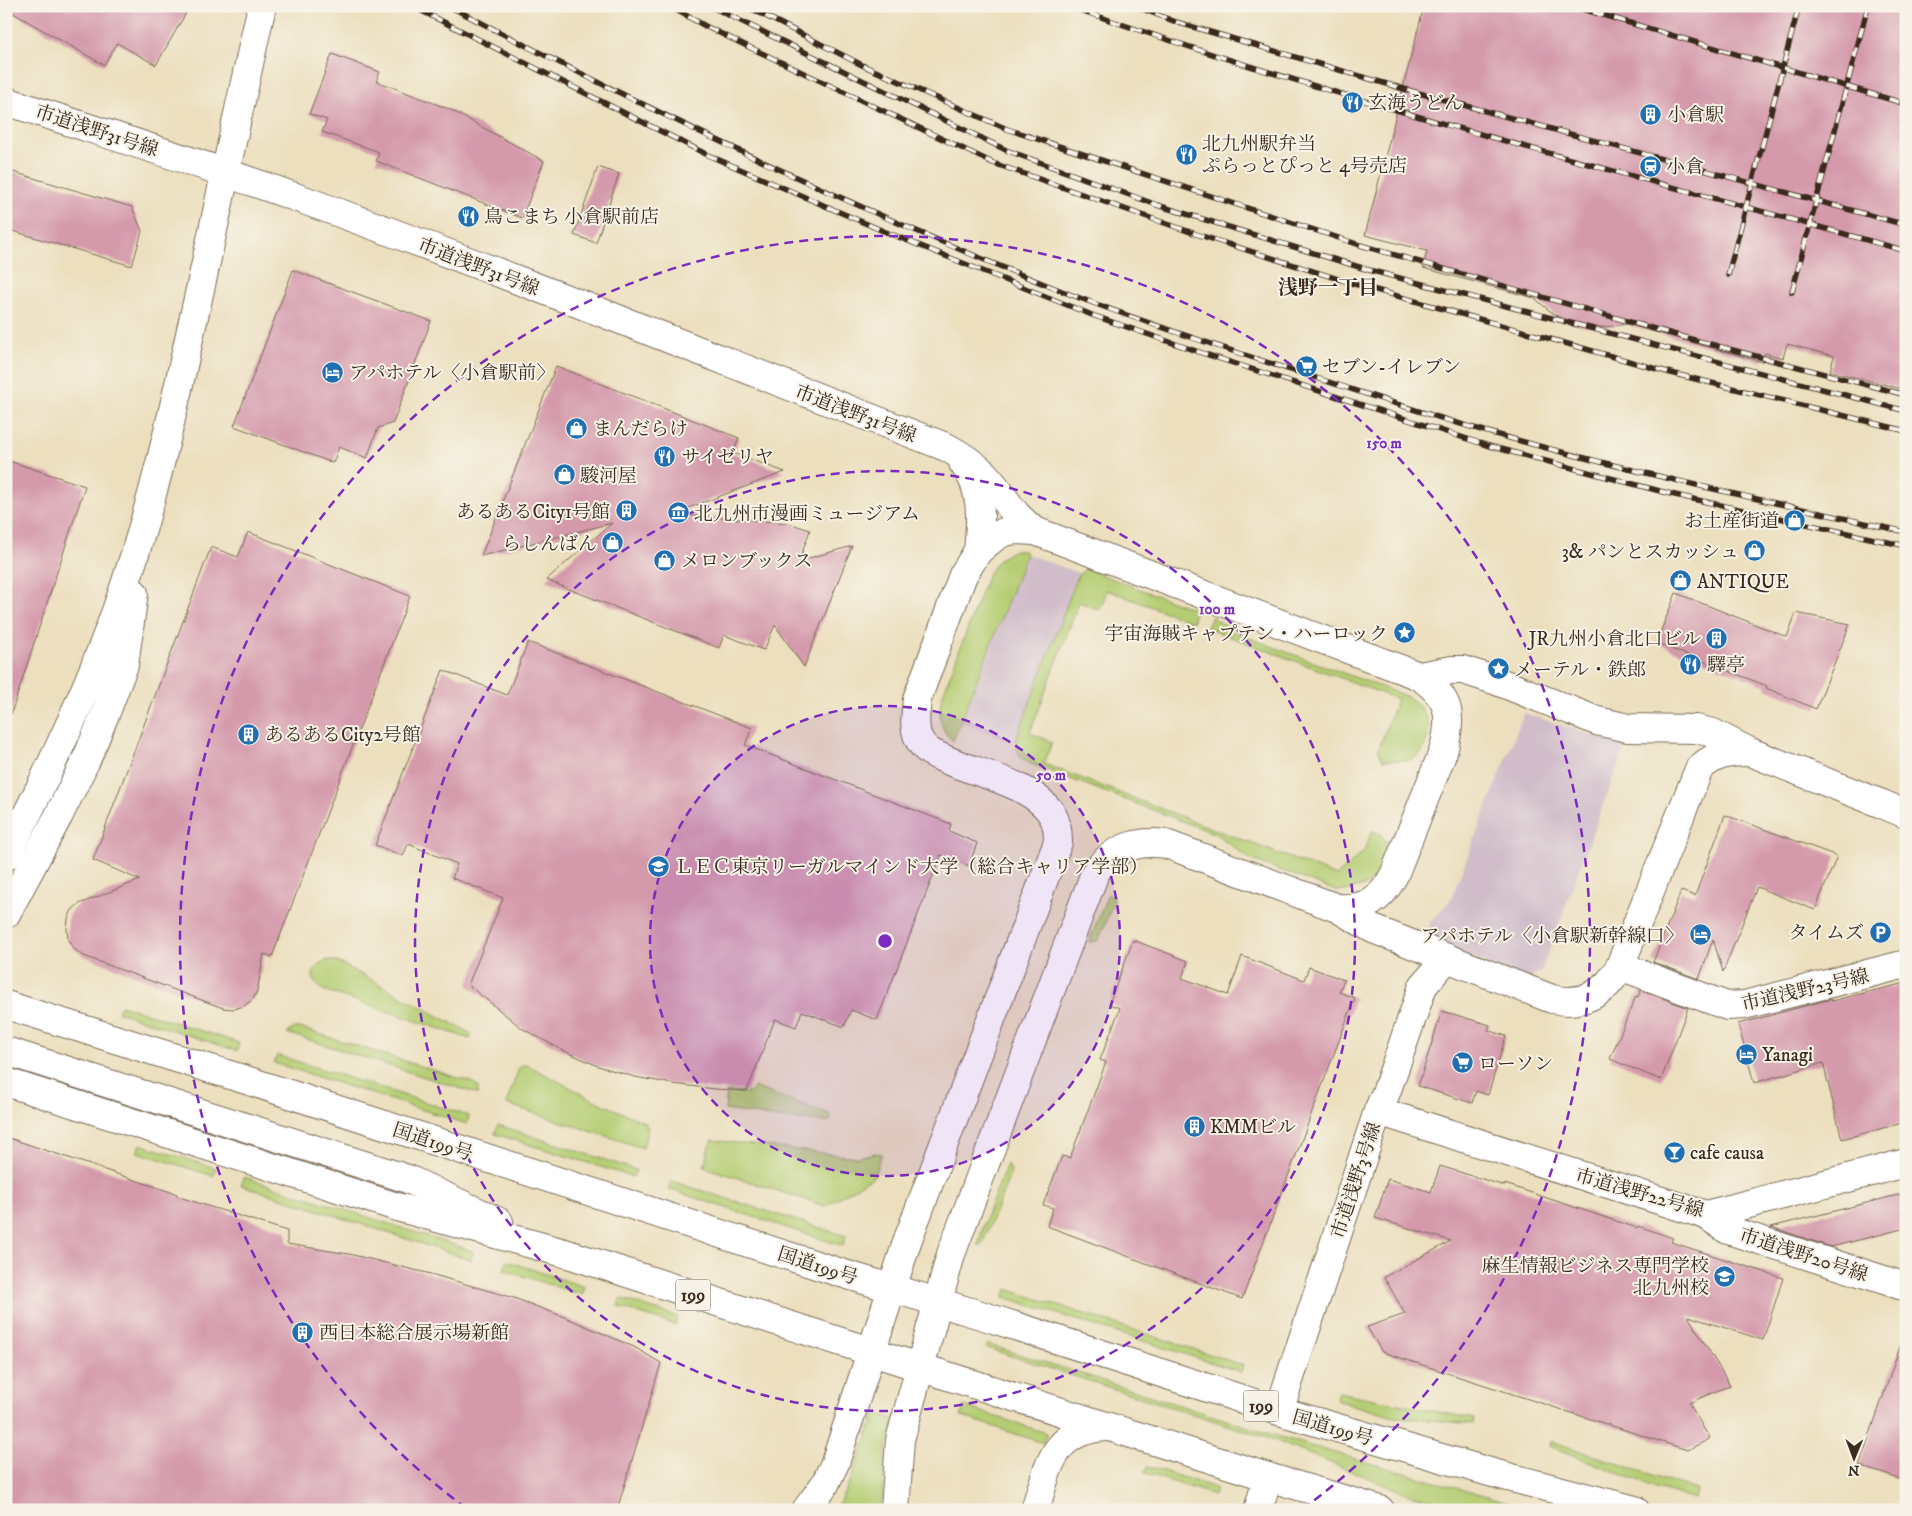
<svg xmlns="http://www.w3.org/2000/svg" width="1912" height="1516" font-family="'IM FELL DW Pica','Noto Serif JP',serif">
<style>
.industrial{fill:#d1bdca}
.green{fill:#b5cd72;stroke:#787c48}
.building{fill:#d49aac}
.lines{fill:none;stroke-linecap:round;stroke-linejoin:round}
.street-casing{stroke:#796956;stroke-width:30}
.secondary-casing{stroke:#796956;stroke-width:30}
.highway-casing{stroke:#796956;stroke-width:30}
.street{stroke:#fff;stroke-width:28}
.secondary{stroke:#fff;stroke-width:28}
.highway{stroke:#fff;stroke-width:28}
.rail-casing{stroke:#3b2a1e;stroke-width:5.5}
.rail{stroke:#f7f3e8;stroke-width:4;stroke-dasharray:11;stroke-linecap:butt}
.ring{fill:none;stroke:#7b2cbf;stroke-width:2.5;stroke-dasharray:9 6}
.labels{text-anchor:middle;stroke-width:4;stroke-linejoin:round;paint-order:stroke}
.shield{fill:#f7f3e8;stroke:#73665b;stroke-width:1}
.shield-label{font-size:18px;font-weight:bold;fill:#3b2a1e}
.poi-label{font-size:19px;fill:#3b2a1e;stroke:#f7f3e8;text-anchor:start}
.street-label{font-size:19px;fill:#3b2a1e;stroke:#f7f3e8}
.neighbourhood-label{font-size:20px;font-weight:bold;fill:#3b2a1e;stroke:#f7f3e8}
.centre{fill:#7b2cbf;stroke:#f7f3e8;stroke-width:2.5}
.ring-label{font-size:15px;text-anchor:middle;font-weight:bold;fill:#7b2cbf;stroke:#f7f3e8;stroke-width:4;stroke-linejoin:round;paint-order:stroke}
</style>
<rect width="100%" height="100%" fill="#f7f3e8"/>
<filter id="ink" filterUnits="userSpaceOnUse"><feTurbulence type="fractalNoise" baseFrequency=".02" numOctaves="2"/><feDisplacementMap in="SourceGraphic" scale="10" xChannelSelector="R" yChannelSelector="G"/><feConvolveMatrix kernelMatrix="1 2 1 2 8 2 1 2 1" color-interpolation-filters="sRGB"/></filter>
<filter id="wash" filterUnits="userSpaceOnUse"><feTurbulence type="fractalNoise" baseFrequency=".0096" numOctaves="4" result="noise"/><feDisplacementMap in="SourceGraphic" scale="20" xChannelSelector="R" yChannelSelector="G"/><feGaussianBlur stdDeviation="1.12" result="paint"/><feColorMatrix in="noise" values="0 0 0 0 0 0 0 0 0 0 0 0 0 0 0 0 0 1.4 0 .05"/><feComposite in="paint" operator="in"/></filter>
<g filter="url(#wash)">
<rect width="100%" height="100%" fill="#ecdfbe"/>
<g class="industrial">
<polygon points="1027,554 1078,573 1015,743 961,723"/>
<polygon points="1524,713 1625,746 1541,972 1526,978 1423,939 1431,921 1450,901"/>
</g>
<g class="green">
<path d="M 1014,550 L 1024,551 L 1026,555 L 953,741 C 938,729 938,711 943,694 L 988,574 L 999,559 Z"/>
<path d="M 1086,569 L 1196,610 L 1192,622 L 1107,590 L 1100,610 L 1079,602 L 1030,733 L 1052,742 L 1044,764 L 1337,876 L 1364,851 L 1372,831 L 1380,834 L 1388,844 L 1387,858 L 1378,875 L 1365,886 L 1345,891 L 1336,891 L 1250,859 L 1216,834 L 1031,764 C 1020,759 1016,752 1016,740 L 1078,575 Z"/>
<path d="M 1212,616 L 1233,632 L 1408,697 C 1427,709 1434,727 1424,747 C 1422,752 1419,756 1414,758 C 1405,762 1393,760 1383,760 L 1378,750 L 1397,699 L 1207,628 Z"/>
<polygon points="1108,894 1114,898 1114,901 1099,939 1097,941 1089,942"/>
<path d="M 328,960 L 338,962 L 472,1034 L 470,1039 L 323,990 C 308,979 310,966 328,960 Z"/>
<polygon points="121,1005 239,1043 237,1051 118,1012"/>
<polygon points="294,1028 300,1028 474,1083 478,1087 478,1094 287,1033"/>
<polygon points="277,1055 469,1116 467,1124 274,1063"/>
<polygon points="524,1065 529,1066 598,1102 644,1122 648,1128 643,1148 506,1104 519,1068"/>
<polygon points="753,1087 830,1114 831,1120 827,1122 785,1119 725,1110 727,1092 750,1093"/>
<polygon points="498,1125 636,1170 633,1177 495,1134"/>
<polygon points="712,1140 857,1157 876,1153 882,1154 873,1177 825,1206 704,1167 709,1146"/>
<polygon points="140,1144 216,1168 213,1176 137,1152"/>
<polygon points="1007,1164 1011,1170 1010,1175 982,1245 978,1245 985,1220"/>
<polygon points="244,1177 473,1251 471,1260 241,1185"/>
<polygon points="671,1181 846,1236 843,1246 668,1189"/>
<polygon points="507,1261 585,1287 582,1295 504,1270"/>
<polygon points="1007,1289 1243,1365 1241,1372 1004,1297"/>
<polygon points="620,1298 678,1317 675,1325 618,1307"/>
<polygon points="987,1344 1277,1436 1532,1510 1466,1510 1405,1493 1274,1440 986,1348"/>
<polygon points="1338,1392 1474,1419 1473,1424 1394,1417 1336,1400"/>
<polygon points="964,1406 1046,1433 1046,1435 1043,1443 961,1416"/>
<path d="M 875,1413 L 894,1419 L 886,1451 L 881,1510 L 835,1510 C 853,1479 864,1447 875,1413 Z"/>
<polygon points="1551,1441 1697,1490 1695,1499 1656,1488 1550,1446"/>
<polygon points="1147,1466 1216,1488 1214,1495 1145,1473"/>
</g>
<g id="blocks">
<g class="building">
<polygon points="6,6 190,6 156,65 117,43 104,65 6,9"/>
<polygon points="1424,6 1906,6 1906,390 1830,371 1834,356 1787,344 1783,358 1765,353 1762,362 1626,324 1605,327 1588,327 1572,323 1555,315 1534,298 1423,268 1427,251 1365,235"/>
<polygon points="332,54 380,72 376,81 449,109 544,161 522,218 376,161 379,152 322,132 327,120 309,114"/>
<polygon points="598,167 619,174 596,243 574,235"/>
<polygon points="6,170 132,207 142,231 132,266 6,229"/>
<polygon points="293,270 431,321 393,423 378,428 367,458 339,447 333,463 234,426"/>
<polygon points="556,366 739,438 733,453 785,472 672,514 788,523 810,530 799,561 852,546 804,667 775,625 764,650 724,635 719,648 546,580 612,523 481,556"/>
<polygon points="6,460 85,486 11,714 6,713"/>
<polygon points="248,532 410,596 272,957 264,954 257,991 253,999 244,1006 234,1009 223,1008 84,956 74,949 68,940 67,929 68,919 72,910 79,904 140,880 93,860 211,547 238,557"/>
<polygon points="1676,593 1787,637 1796,613 1850,624 1816,709 1766,688 1767,686 1656,643"/>
<polygon points="528,642 752,728 745,745 951,824 949,831 977,843 969,866 941,855 877,1020 851,1010 844,1027 802,1011 796,1027 775,1019 747,1091 715,1089 673,1084 635,1077 598,1066 560,1049 523,1029 468,985 503,898 452,878 457,864 408,844 403,856 375,845 443,670 507,695"/>
<polygon points="1725,815 1837,856 1815,910 1757,887 1723,972 1713,939 1699,979 1653,962 1681,891 1695,896"/>
<polygon points="1133,940 1188,961 1182,978 1228,995 1242,956 1304,980 1309,967 1344,980 1339,992 1355,998 1242,1299 1047,1226 1053,1208 1043,1205 1062,1156 1070,1158 1106,1062 1100,1060 1120,1008 1109,1004"/>
<polygon points="1906,983 1906,1122 1842,1139 1823,1063 1754,1083 1738,1024 1831,999 1831,1001"/>
<polygon points="1641,990 1688,1008 1661,1080 1610,1059 1636,996 1638,997"/>
<polygon points="1442,1011 1490,1025 1488,1030 1506,1036 1488,1095 1476,1091 1472,1103 1418,1086"/>
<polygon points="6,1137 177,1194 176,1196 287,1231 287,1244 349,1254 427,1273 514,1298 567,1318 634,1347 661,1363 617,1510 6,1510"/>
<polygon points="1440,1166 1505,1186 1505,1184 1637,1228 1638,1226 1673,1238 1671,1242 1783,1278 1763,1340 1688,1316 1730,1385 1689,1403 1710,1439 1687,1450 1382,1352 1367,1327 1405,1314 1384,1277 1451,1241 1375,1218 1388,1179 1431,1192"/>
<polygon points="1906,1193 1906,1228 1831,1247 1771,1227"/>
<polygon points="1902,1341 1906,1342 1906,1481 1859,1466"/>
</g>
</g>
</g>
<g filter="url(#ink)">
<use href="#blocks" fill-opacity="0" stroke="#796956" stroke-width="1"/>
<g class="lines">
<defs>
<g id="street">
<polyline points="1882,804 1906,814"/>
<polyline points="1620,966 1727,1006 1744,1005 1906,964"/>
<polyline points="1378,1111 1387,1090 1423,986 1447,958"/>
<polyline points="1706,1215 1728,1230 1906,1287"/>
<polyline points="1258,1510 1268,1477"/>
</g>
<g id="secondary">
<path d="M 6,101 C 103,133 201,163 298,198 C 515,276 730,364 946,447 C 965,457 981,468 994,485 C 1010,505 1013,515 1035,531"/>
<path d="M 963,463 C 984,489 981,521 978,551"/>
<polyline points="1419,676 1452,670 1463,670 1497,681 1597,721 1628,728 1696,729 1713,733 1750,752 1882,804"/>
<path d="M 6,856 C 47,776 86,695 116,611 C 148,521 170,427 190,334 C 215,225 237,115 262,6"/>
<path d="M 1337,908 L 1373,929 L 1552,999 C 1582,1006 1607,993 1620,966 L 1699,769 C 1714,754 1729,752 1750,752"/>
<polyline points="6,914 59,815 87,758 106,712 124,665 134,593"/>
<polyline points="1279,1411 1378,1111 1706,1215 1906,1163"/>
<path d="M 806,1510 L 825,1484 L 835,1463 L 908,1239 L 1058,842 C 1058,833 1057,823 1053,816 C 1035,784 978,774 947,760 C 934,754 924,751 918,737 C 913,726 916,711 917,699 L 963,575 L 978,551 L 995,537 L 1004,532 L 1017,530 L 1035,531 L 1419,676 C 1451,698 1453,716 1443,752 L 1394,875 C 1381,900 1366,910 1337,908 L 1166,844 C 1137,840 1112,848 1095,873 L 951,1254 L 900,1440 L 895,1510"/>
<path d="M 1035,1510 C 1049,1465 1053,1429 1108,1427"/>
</g>
<g id="highway">
<polyline points="6,1005 246,1080 841,1273 984,1316 1279,1411 1493,1473 1635,1510"/>
<polyline points="6,1051 408,1179 499,1222"/>
<polyline points="6,1082 397,1207 568,1254 919,1367 1268,1477 1380,1510"/>
</g>
</defs>
<use href="#street" class="street-casing"/>
<use href="#secondary" class="secondary-casing"/>
<use href="#highway" class="highway-casing"/>
<use href="#street" class="street"/>
<use href="#secondary" class="secondary"/>
<use href="#highway" class="highway"/>
<defs>
<g id="rail">
<polyline points="412,6 710,156 881,230 1092,315 1196,351 1489,446 1675,495 1906,546"/>
<path d="M 449,6 C 652,112 859,212 1072,295 C 1145,323 1220,347 1294,371 C 1359,391 1423,414 1488,432 C 1626,471 1766,501 1906,532"/>
<polyline points="669,6 707,27 993,163 1196,234 1351,283 1671,373 1906,431"/>
<polyline points="710,6 1006,150 1157,205 1369,270 1906,411"/>
<polyline points="746,6 862,65 1007,129 1360,245 1683,337 1906,395"/>
<path d="M 1069,6 C 1343,103 1626,173 1906,251"/>
<polyline points="1135,6 1176,22 1404,89 1906,225"/>
<polyline points="1572,6 1906,104"/>
<polyline points="1728,275 1799,6"/>
<polyline points="1792,292 1868,6"/>
</g>
</defs>
<use href="#rail" class="rail-casing"/>
<use href="#rail" class="rail"/>
</g>
</g>
<circle cx="885" cy="941" r="235" fill="#7b2cbf" fill-opacity=".12"/>
<g class="ring">
<circle cx="885" cy="941" r="235"/>
<circle cx="885" cy="941" r="470"/>
<path d="M466 1508A705 705 0 1 1 1304 1508"/>
</g>
<defs>
<symbol id="restaurant-disc" viewBox="-11 -11 22 22"><circle r="9.5" fill="#1f6fb2" stroke="#f7f3e8"/><path d="M-5-6h1v4h1v-4h1v4h1v-4h1v5L-1.5 .5V6h-2V.5L-5-1ZM5-6V6H3V1.5H1.5Q1.5-4 5-6Z" fill="#fff"/></symbol>
<symbol id="building-disc" viewBox="-11 -11 22 22"><circle r="9.5" fill="#1f6fb2" stroke="#f7f3e8"/><path d="M-4-6H4V6H1V3H-1V6H-4ZM-2.5-4.3h1.7v1.8h-1.7ZM.8-4.3h1.7v1.8H.8ZM-2.5-1h1.7V.8h-1.7ZM.8-1h1.7V.8H.8Z" fill="#fff"/></symbol>
<symbol id="station-disc" viewBox="-11 -11 22 22"><circle r="9.5" fill="#1f6fb2" stroke="#f7f3e8"/><path d="M-3-6H3Q5-6 5-4V2Q5 4 3 4L4.5 6H3L1.5 4h-3L-3 6H-4.5L-3 4Q-5 4-5 2V-4Q-5-6-3-6ZM-3.5-4v3h7v-3ZM-3.5 1v1.5H-2V1ZM2 1v1.5H3.5V1Z" fill="#fff"/></symbol>
<symbol id="supermarket-disc" viewBox="-11 -11 22 22"><circle r="9.5" fill="#1f6fb2" stroke="#f7f3e8"/><path d="M-6-5.5h2.5l.6 2H6L4.5 2H-2.5L-4.4-4H-6ZM-1.5 3.2a1.3 1.3 0 1 0 .1 0ZM3 3.2a1.3 1.3 0 1 0 .1 0Z" fill="#fff"/></symbol>
<symbol id="hotel-disc" viewBox="-11 -11 22 22"><circle r="9.5" fill="#1f6fb2" stroke="#f7f3e8"/><path d="M-6-4.5h1.5V1H6V5H4.5V3h-9V5H-6ZM-4 0a1.8 1.8 0 1 1 3.6 0ZM.5 0V-2.5h3Q6-2.5 6 0Z" fill="#fff"/></symbol>
<symbol id="shop-disc" viewBox="-11 -11 22 22"><circle r="9.5" fill="#1f6fb2" stroke="#f7f3e8"/><path d="M-5-2.5h2.3a2.7 3.5 0 0 1 5.4 0H5L5.5 6h-11ZM-1.5-2.5h3a1.5 2.3 0 0 0-3 0Z" fill="#fff"/></symbol>
<symbol id="museum-disc" viewBox="-11 -11 22 22"><circle r="9.5" fill="#1f6fb2" stroke="#f7f3e8"/><path d="M0-6L6-3V-2H-6V-3ZM-5-1h2V3h-2ZM-1-1h2V3h-2ZM3-1h2V3H3ZM-6 4H6V6H-6Z" fill="#fff"/></symbol>
<symbol id="sight-disc" viewBox="-11 -11 22 22"><circle r="9.5" fill="#1f6fb2" stroke="#f7f3e8"/><path d="M0-6L1.8-2.2L6-1.7L2.9 1.2L3.7 5.4L0 3.3L-3.7 5.4L-2.9 1.2L-6-1.7L-1.8-2.2Z" fill="#fff"/></symbol>
<symbol id="university-disc" viewBox="-11 -11 22 22"><circle r="9.5" fill="#1f6fb2" stroke="#f7f3e8"/><path d="M0-5L7-2L0 1L-7-2ZM-4 1L0 2.5L4 1V4Q0 6-4 4Z" fill="#fff"/></symbol>
<symbol id="parking-disc" viewBox="-11 -11 22 22"><circle r="9.5" fill="#1f6fb2" stroke="#f7f3e8"/><path d="M-3.5-5.5H1a3.5 3.5 0 0 1 0 7H-1V5.5H-3.5ZM-1-3.4V-.6H.8a1.4 1.4 0 0 0 0-2.8Z" fill="#fff"/></symbol>
<symbol id="bar-disc" viewBox="-11 -11 22 22"><circle r="9.5" fill="#1f6fb2" stroke="#f7f3e8"/><path d="M-6-5H6L.8 .8V4.5H3.5V6h-7V4.5H-.8V.8Z" fill="#fff"/></symbol>
</defs>
<g fill-rule="evenodd">
<use href="#restaurant-disc" x="1340" y="90" width="25" height="25"/>
<use href="#building-disc" x="1638" y="102" width="25" height="25"/>
<use href="#restaurant-disc" x="1174" y="142" width="25" height="25"/>
<use href="#station-disc" x="1638" y="154" width="25" height="25"/>
<use href="#restaurant-disc" x="456" y="204" width="25" height="25"/>
<use href="#supermarket-disc" x="1294" y="354" width="25" height="25"/>
<use href="#hotel-disc" x="320" y="360" width="25" height="25"/>
<use href="#shop-disc" x="564" y="416" width="25" height="25"/>
<use href="#restaurant-disc" x="652" y="444" width="25" height="25"/>
<use href="#shop-disc" x="552" y="462" width="25" height="25"/>
<use href="#building-disc" x="614" y="498" width="25" height="25"/>
<use href="#museum-disc" x="666" y="500" width="25" height="25"/>
<use href="#shop-disc" x="1782" y="508" width="25" height="25"/>
<use href="#shop-disc" x="600" y="530" width="25" height="25"/>
<use href="#shop-disc" x="1742" y="538" width="25" height="25"/>
<use href="#shop-disc" x="652" y="548" width="25" height="25"/>
<use href="#shop-disc" x="1668" y="568" width="25" height="25"/>
<use href="#sight-disc" x="1392" y="620" width="25" height="25"/>
<use href="#building-disc" x="1704" y="626" width="25" height="25"/>
<use href="#restaurant-disc" x="1678" y="652" width="25" height="25"/>
<use href="#sight-disc" x="1486" y="656" width="25" height="25"/>
<use href="#building-disc" x="236" y="722" width="25" height="25"/>
<use href="#university-disc" x="646" y="854" width="25" height="25"/>
<use href="#parking-disc" x="1868" y="920" width="25" height="25"/>
<use href="#hotel-disc" x="1688" y="922" width="25" height="25"/>
<use href="#hotel-disc" x="1734" y="1042" width="25" height="25"/>
<use href="#supermarket-disc" x="1450" y="1050" width="25" height="25"/>
<use href="#building-disc" x="1182" y="1114" width="25" height="25"/>
<use href="#bar-disc" x="1662" y="1140" width="25" height="25"/>
<use href="#university-disc" x="1712" y="1264" width="25" height="25"/>
<use href="#building-disc" x="290" y="1320" width="25" height="25"/>
</g>
<g class="labels">
<g class="shield">
<rect x="675.5" y="1279.5" width="35" height="31" rx="4"/>
<rect x="1243.5" y="1390.5" width="35" height="31" rx="4"/>
</g>
<g class="shield-label">
<text x="693" y="1301">199</text>
<text x="1261" y="1412">199</text>
</g>
<g class="poi-label">
<text x="1368" y="109">玄海うどん</text>
<text x="1667" y="121">小倉駅</text>
<text x="1202" y="150">北九州駅弁当<tspan x="1202" dy="22">ぷらっとぴっと 4号売店</tspan></text>
<text x="1666" y="173">小倉</text>
<text x="484" y="223">鳥こまち 小倉駅前店</text>
<text x="1322" y="373">セブン-イレブン</text>
<text x="349" y="379">アパホテル〈小倉駅前〉</text>
<text x="593" y="435">まんだらけ</text>
<text x="681" y="463">サイゼリヤ</text>
<text x="580" y="482">駿河屋</text>
<text x="610" y="518" text-anchor="end">あるあるCity1号館</text>
<text x="694" y="520">北九州市漫画ミュージアム</text>
<text x="1779" y="527" text-anchor="end">お土産街道</text>
<text x="597" y="550" text-anchor="end">らしんばん</text>
<text x="1739" y="558" text-anchor="end">3&amp; パンとスカッシュ</text>
<text x="681" y="567">メロンブックス</text>
<text x="1697" y="588">ANTIQUE</text>
<text x="1388" y="640" text-anchor="end">宇宙海賊キャプテン・ハーロック</text>
<text x="1701" y="645" text-anchor="end">JR九州小倉北口ビル</text>
<text x="1707" y="671">驛亭</text>
<text x="1514" y="676">メーテル・鉄郎</text>
<text x="265" y="741">あるあるCity2号館</text>
<text x="674" y="873">ＬＥＣ東京リーガルマインド大学（総合キャリア学部）</text>
<text x="1864" y="939" text-anchor="end">タイムズ</text>
<text x="1684" y="942" text-anchor="end">アパホテル〈小倉駅新幹線口〉</text>
<text x="1762" y="1061">Yanagi</text>
<text x="1478" y="1070">ローソン</text>
<text x="1210" y="1133">KMMビル</text>
<text x="1690" y="1159">cafe causa</text>
<text x="1709" y="1272" text-anchor="end">麻生情報ビジネス専門学校<tspan x="1709" dy="22">北九州校</tspan></text>
<text x="319" y="1339">西日本総合展示場新館</text>
</g>
<g class="street-label">
<text transform="translate(97 130) rotate(18)" y="7">市道浅野31号線</text>
<text transform="translate(479 266) rotate(21)" y="7">市道浅野31号線</text>
<text transform="translate(856 413) rotate(21)" y="7">市道浅野31号線</text>
<text transform="translate(1805 989) rotate(-13)" y="7">市道浅野23号線</text>
<text transform="translate(433 1141) rotate(18)" y="7">国道199号</text>
<text transform="translate(1355 1180) rotate(-72)" y="7">市道浅野3号線</text>
<text transform="translate(1640 1192) rotate(16)" y="7">市道浅野22号線</text>
<text transform="translate(1804 1254) rotate(18)" y="7">市道浅野20号線</text>
<text transform="translate(818 1265) rotate(18)" y="7">国道199号</text>
<text transform="translate(1333 1427) rotate(16)" y="7">国道199号</text>
</g>
<g class="neighbourhood-label">
<text x="1328" y="294">浅野一丁目</text>
</g>
</g>
<circle cx="885" cy="941" r="8" class="centre"/>
<g class="ring-label">
<text x="1384" y="448">150 m</text>
<text x="1217" y="614">100 m</text>
<text x="1051" y="780">50 m</text>
</g>
<rect width="1912" height="1516" fill="none" stroke="#f7f3e8" stroke-width="25"/>
<g transform="translate(1854 1458) rotate(181)" stroke="#f7f3e8" stroke-width="4" paint-order="stroke">
<path d="M0-4L9 19L0 12L-9 19Z" fill="#3b2a1e"/>
<text y="-8" font-size="14" font-weight="bold" text-anchor="middle" fill="#3b2a1e">N</text>
</g>
</svg>
